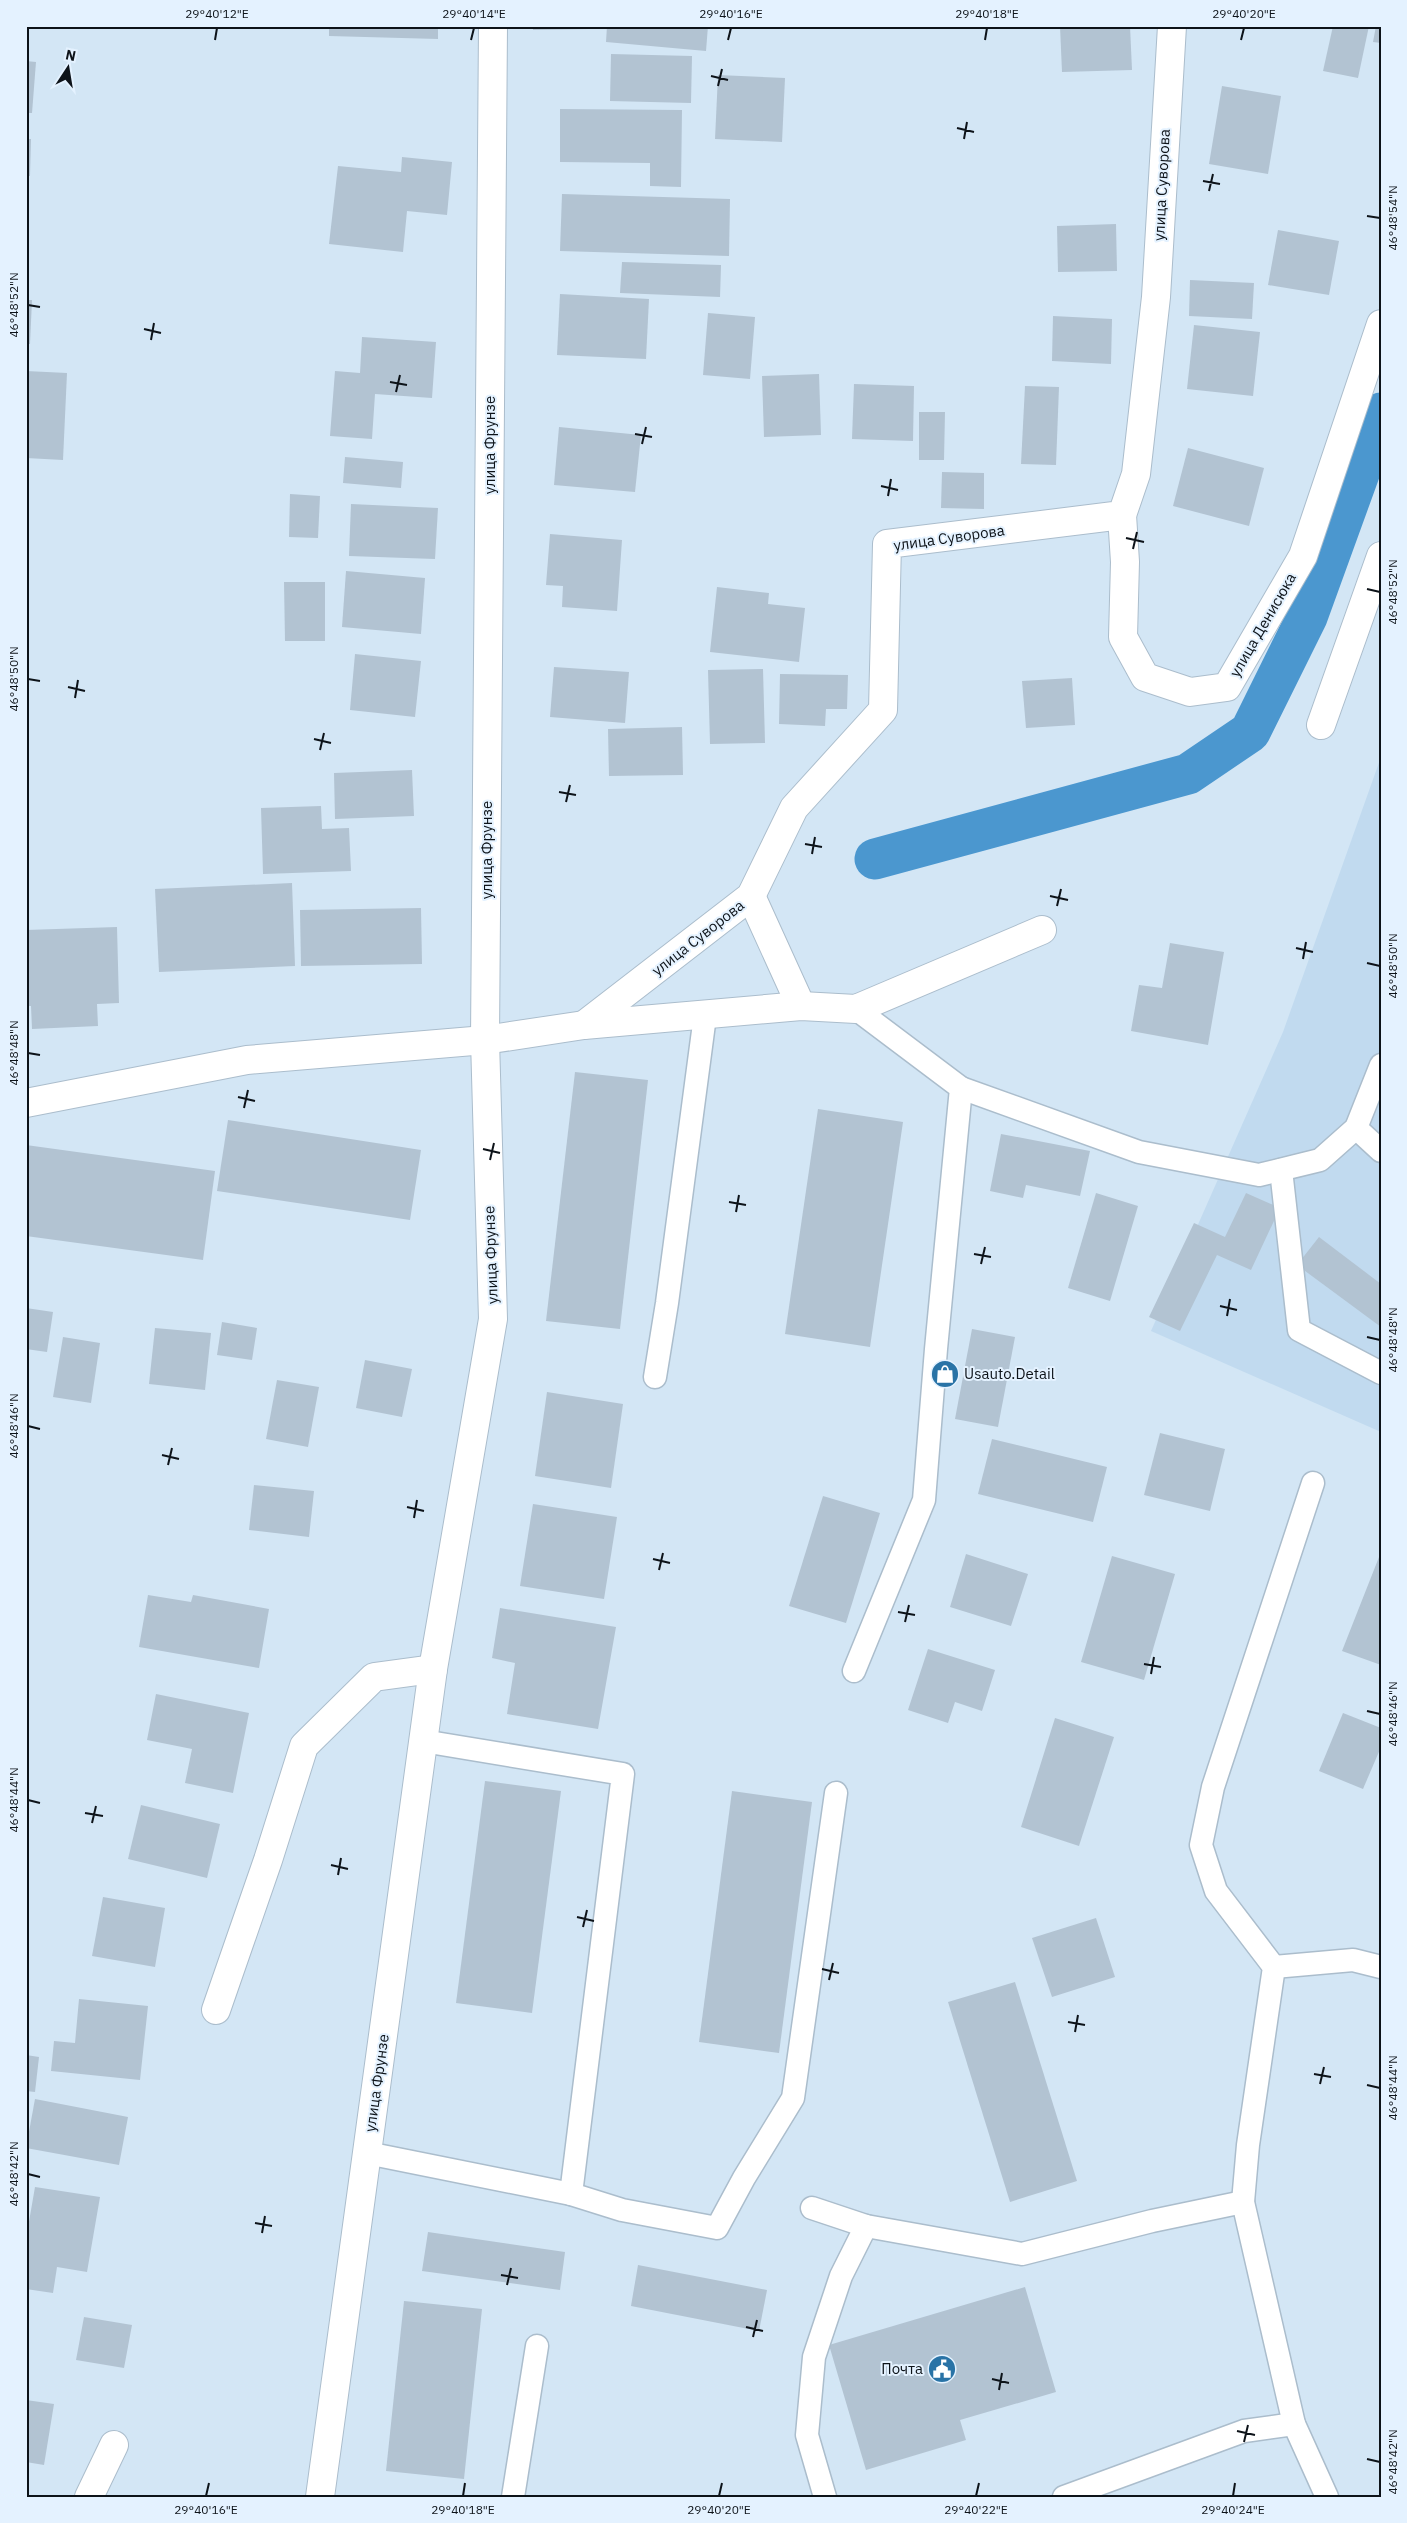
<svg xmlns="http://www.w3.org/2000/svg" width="1407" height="2523" font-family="'IBM Plex Sans',sans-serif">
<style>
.built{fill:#c1daef}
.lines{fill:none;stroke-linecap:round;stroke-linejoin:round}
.canal{stroke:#4b97cf;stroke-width:41}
.building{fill:#b2c3d2}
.lane-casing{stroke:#abbdcc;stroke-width:25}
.street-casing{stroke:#abbdcc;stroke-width:30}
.lane{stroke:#fff;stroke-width:22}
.street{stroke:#fff;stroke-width:28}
.ticks{fill:none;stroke:#0d1319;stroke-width:2}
.labels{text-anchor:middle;stroke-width:4;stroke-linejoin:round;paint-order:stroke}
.street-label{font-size:15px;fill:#0d1319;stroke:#e4f2ff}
.poi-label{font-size:15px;fill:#0d1319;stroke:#e4f2ff;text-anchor:start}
.neatline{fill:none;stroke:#0d1319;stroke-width:2}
.ticks-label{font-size:12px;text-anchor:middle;fill:#0d1319}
</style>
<rect width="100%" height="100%" fill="#d3e6f5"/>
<polygon class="built" points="1381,757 1381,1432 1151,1331 1283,1032"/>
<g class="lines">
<polyline class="canal" points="875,859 1188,774 1250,732 1307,617 1381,413"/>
</g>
<g class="building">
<polygon points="329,26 438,26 438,39 329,36"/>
<polygon points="533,26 589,26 589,29 533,30"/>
<polygon points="607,26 708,26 706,51 606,42"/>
<polygon points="1060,26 1130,26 1132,70 1062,72"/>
<polygon points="1333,26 1369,26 1358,78 1323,71"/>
<polygon points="1376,26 1381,26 1381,43 1373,42"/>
<polygon points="611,54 692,56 691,103 610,101"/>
<polygon points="26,61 36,62 32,113 26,113"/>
<polygon points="718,75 785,78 782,142 715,139"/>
<polygon points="1222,86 1281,96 1268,174 1209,164"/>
<polygon points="560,109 682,110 681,187 650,186 650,163 560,162"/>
<polygon points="26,139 31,139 30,176 26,176"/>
<polygon points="402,157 452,162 447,215 407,211 403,252 329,244 338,166 401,172"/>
<polygon points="562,194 730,199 729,256 560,251"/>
<polygon points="1116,224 1117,271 1058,272 1057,226"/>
<polygon points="1278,230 1339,241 1329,295 1268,285"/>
<polygon points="622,262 721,265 720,297 620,293"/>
<polygon points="1190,280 1254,283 1252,319 1189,316"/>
<polygon points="560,294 649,299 646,359 557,355"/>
<polygon points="26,300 32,300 30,344 26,344"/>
<polygon points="708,313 755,317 750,379 703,375"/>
<polygon points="1053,316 1112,319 1111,364 1052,361"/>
<polygon points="1194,325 1260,332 1253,396 1187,389"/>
<polygon points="362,337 436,342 432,398 375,394 372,439 330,436 335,371 360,373"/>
<polygon points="26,371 67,373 63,460 26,458"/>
<polygon points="819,374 821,435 764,437 762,376"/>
<polygon points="854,384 914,386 913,441 852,439"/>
<polygon points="1025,386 1059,387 1056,465 1021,464"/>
<polygon points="919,412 945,412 944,460 919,460"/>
<polygon points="559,427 641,435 635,492 554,485"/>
<polygon points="1188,448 1264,468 1249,526 1173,506"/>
<polygon points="345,457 403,462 401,488 343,483"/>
<polygon points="942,472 984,473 984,509 941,508"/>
<polygon points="290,494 320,496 318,538 289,537"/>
<polygon points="351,504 438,508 435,559 349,556"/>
<polygon points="550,534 622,540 617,611 562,607 563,586 546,585"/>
<polygon points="346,571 425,578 421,634 342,627"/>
<polygon points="284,582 325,582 325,641 285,641"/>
<polygon points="717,587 769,593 768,604 805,608 799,662 710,652"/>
<polygon points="355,654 421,661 415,717 350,710"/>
<polygon points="554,667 629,672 625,723 550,717"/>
<polygon points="763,669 765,743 710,744 708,670"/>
<polygon points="780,674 848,675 847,709 826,709 825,726 779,724"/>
<polygon points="1072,678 1075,725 1026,728 1022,681"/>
<polygon points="682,727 683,775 609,776 608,729"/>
<polygon points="412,770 414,816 335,819 334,773"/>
<polygon points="321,806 322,829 349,828 351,871 263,874 261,808"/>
<polygon points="292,883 295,966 159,972 155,889"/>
<polygon points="421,908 422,964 301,966 300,910"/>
<polygon points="117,927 119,1003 97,1004 98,1026 32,1029 31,1006 26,1006 26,930"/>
<polygon points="1170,943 1224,952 1208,1045 1131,1031 1139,985 1162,988"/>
<polygon points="575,1072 648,1080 620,1329 546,1321"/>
<polygon points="818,1109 903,1122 870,1347 785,1334"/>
<polygon points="228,1120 421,1150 410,1220 217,1191"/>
<polygon points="1001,1134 1090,1151 1080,1196 1026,1185 1023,1198 990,1191"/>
<polygon points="26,1145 215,1171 203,1260 26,1236"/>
<polygon points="1096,1193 1138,1206 1110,1301 1068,1288"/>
<polygon points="1246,1193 1280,1208 1251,1270 1217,1255 1180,1331 1149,1317 1194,1223 1225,1237"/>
<polygon points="1319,1237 1381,1284 1381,1327 1297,1265"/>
<polygon points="26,1308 53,1312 47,1352 26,1349"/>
<polygon points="222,1322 257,1328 252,1360 217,1355"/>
<polygon points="155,1328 211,1333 205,1390 149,1384"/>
<polygon points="972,1329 1015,1337 998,1427 955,1419"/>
<polygon points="63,1337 100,1343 91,1403 53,1397"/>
<polygon points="365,1360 412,1369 402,1417 356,1408"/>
<polygon points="277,1380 319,1387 308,1447 266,1439"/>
<polygon points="547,1392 623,1404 611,1488 535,1476"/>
<polygon points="1160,1433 1225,1449 1210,1511 1144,1495"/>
<polygon points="992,1439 1107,1467 1093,1522 978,1494"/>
<polygon points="254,1485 314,1491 309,1537 249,1530"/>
<polygon points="823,1496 880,1513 846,1623 789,1606"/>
<polygon points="533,1504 617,1517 604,1599 520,1586"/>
<polygon points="1381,1552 1381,1665 1342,1651"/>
<polygon points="966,1554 1028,1574 1011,1626 950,1607"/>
<polygon points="1112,1556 1175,1574 1144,1680 1081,1662"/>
<polygon points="148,1595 191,1602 193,1595 269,1609 259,1668 139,1647"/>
<polygon points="500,1608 616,1627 598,1729 507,1714 515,1663 492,1658"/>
<polygon points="928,1649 995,1670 982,1711 955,1702 948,1723 908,1710"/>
<polygon points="156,1694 249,1713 233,1793 185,1783 192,1749 147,1740"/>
<polygon points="1343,1713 1381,1728 1381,1747 1363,1789 1319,1771"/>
<polygon points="1055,1718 1114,1737 1079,1846 1021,1827"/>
<polygon points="485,1781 561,1791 532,2013 456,2003"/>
<polygon points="732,1791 812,1802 779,2053 699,2042"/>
<polygon points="141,1805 220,1824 207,1878 128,1859"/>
<polygon points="103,1897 165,1908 155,1967 92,1956"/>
<polygon points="1096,1918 1115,1977 1052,1997 1032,1938"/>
<polygon points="1015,1982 1077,2181 1010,2202 948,2002"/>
<polygon points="79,1999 148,2006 140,2080 51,2071 54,2041 75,2043"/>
<polygon points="26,2055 39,2057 35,2092 26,2091"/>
<polygon points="35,2099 128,2117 119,2165 26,2148"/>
<polygon points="35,2187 100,2197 87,2272 57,2267 53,2293 26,2289 26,2239"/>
<polygon points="428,2232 565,2252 560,2290 422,2271"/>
<polygon points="638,2265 767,2290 759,2331 631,2306"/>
<polygon points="1025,2287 1056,2392 960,2420 966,2440 866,2470 829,2345"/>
<polygon points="404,2301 482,2309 464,2479 386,2471"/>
<polygon points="84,2317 132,2325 124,2368 76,2360"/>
<polygon points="26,2400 54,2404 44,2465 26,2462"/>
</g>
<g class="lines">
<defs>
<g id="lane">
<polyline points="961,1088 1139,1152 1259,1175 1320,1160 1356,1128 1381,1065"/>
<polyline points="1356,1128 1381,1151"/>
<polyline points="1281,1170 1299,1330 1381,1373"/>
<polyline points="655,1377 667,1303 705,1016"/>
<polyline points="1313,1483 1213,1787 1201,1845 1216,1891 1274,1967 1248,2145 1243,2202 1294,2424 1327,2497"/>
<polyline points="854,1671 924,1500 936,1349 961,1088 856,1009"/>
<polyline points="423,1741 623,1774 571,2194"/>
<polyline points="1274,1967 1353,1960 1381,1967"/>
<polyline points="367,2153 571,2194 622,2210 717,2228 744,2178 793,2098 836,1793"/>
<polyline points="812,2208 866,2226 1022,2254 1152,2221 1243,2202"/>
<polyline points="513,2497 537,2346"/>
<polyline points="825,2497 807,2435 814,2357 841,2276 866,2226"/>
<polyline points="1064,2497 1244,2431 1294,2424"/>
</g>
<g id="street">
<polyline points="1122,515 1125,562 1123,637 1145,677 1190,692 1227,687 1303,556 1381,324"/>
<polyline points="1321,725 1381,556"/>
<polyline points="751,896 801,1006"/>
<polyline points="584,1025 751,896 794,808 883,710 887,544 1122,515 1136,474 1156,297 1172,26"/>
<polyline points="26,1103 247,1060 485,1040 584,1025 801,1006 856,1009 1042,930"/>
<polyline points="216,2010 268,1860 304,1746 374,1677 433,1669"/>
<polyline points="89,2497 114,2445"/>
<polyline points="320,2497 433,1669 493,1319 485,1040 493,26"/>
</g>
</defs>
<use href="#lane" class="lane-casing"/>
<use href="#street" class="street-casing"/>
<use href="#lane" class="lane"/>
<use href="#street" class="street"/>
</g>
<path class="ticks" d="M 215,40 L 217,28M 471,40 L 474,28M 728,40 L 731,28M 985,40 L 987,28M 1241,40 L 1244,28M 711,76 L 728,80M 718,86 L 722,69M 957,128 L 974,132M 964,139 L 967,122M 1203,181 L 1220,184M 1209,191 L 1213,174M 1367,216 L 1380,218M 28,305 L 40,307M 144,329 L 161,333M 151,340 L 154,323M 390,382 L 407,385M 396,392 L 400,375M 635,434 L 652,437M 642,444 L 646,427M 881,486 L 898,490M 888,496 L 891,479M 1126,538 L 1144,542M 1133,549 L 1137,532M 1367,589 L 1380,592M 28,679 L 40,681M 68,687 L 85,691M 75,698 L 78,680M 314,739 L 331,743M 320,750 L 324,733M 559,792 L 576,795M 566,802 L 570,785M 805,844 L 822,847M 812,854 L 815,837M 1050,896 L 1068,900M 1057,906 L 1061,889M 1296,948 L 1313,952M 1303,959 L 1306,942M 1367,963 L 1380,966M 28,1053 L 40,1055M 238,1097 L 255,1101M 244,1108 L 248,1090M 483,1149 L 500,1153M 490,1160 L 494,1143M 729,1202 L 746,1205M 736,1212 L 739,1195M 974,1254 L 991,1257M 981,1264 L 985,1247M 1220,1306 L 1237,1310M 1227,1316 L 1230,1299M 1367,1337 L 1380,1340M 28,1426 L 40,1429M 162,1455 L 179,1459M 168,1465 L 172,1448M 407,1507 L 424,1511M 414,1518 L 417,1500M 653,1559 L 670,1563M 659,1570 L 663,1553M 898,1612 L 915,1615M 905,1622 L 909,1605M 1144,1664 L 1161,1667M 1151,1674 L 1154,1657M 1367,1711 L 1380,1714M 28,1800 L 40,1803M 85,1813 L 103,1816M 92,1823 L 96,1806M 331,1865 L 348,1869M 338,1875 L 341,1858M 577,1917 L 594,1921M 583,1927 L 587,1910M 822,1969 L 839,1973M 829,1980 L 833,1963M 1068,2022 L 1085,2025M 1075,2032 L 1078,2015M 1314,2074 L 1331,2077M 1320,2084 L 1324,2067M 1367,2085 L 1380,2088M 28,2174 L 40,2177M 255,2223 L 272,2226M 262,2233 L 265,2216M 501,2275 L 518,2278M 507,2285 L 511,2268M 746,2327 L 763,2331M 753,2337 L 757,2320M 992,2379 L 1009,2383M 999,2390 L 1002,2373M 1237,2431 L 1255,2435M 1244,2442 L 1248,2425M 1367,2459 L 1380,2462M 206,2496 L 209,2483M 463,2496 L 465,2483M 719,2496 L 722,2483M 976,2496 L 979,2483M 1233,2496 L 1235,2483"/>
<defs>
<symbol id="shop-disc" viewBox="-11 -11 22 22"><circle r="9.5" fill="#2973a6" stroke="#e4f2ff"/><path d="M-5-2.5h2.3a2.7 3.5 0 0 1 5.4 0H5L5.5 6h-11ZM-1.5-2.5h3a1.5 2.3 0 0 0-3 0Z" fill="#fff"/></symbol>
<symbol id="civic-disc" viewBox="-11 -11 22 22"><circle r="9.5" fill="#2973a6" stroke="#e4f2ff"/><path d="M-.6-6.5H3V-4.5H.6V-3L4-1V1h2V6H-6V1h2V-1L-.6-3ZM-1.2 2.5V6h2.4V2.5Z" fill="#fff"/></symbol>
</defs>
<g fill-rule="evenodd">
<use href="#shop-disc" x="929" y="1358" width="32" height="32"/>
<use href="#civic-disc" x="926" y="2353" width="32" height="32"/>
</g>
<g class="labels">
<g class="street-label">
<text transform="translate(1162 185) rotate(-87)" y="5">улица Суворова</text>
<text transform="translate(490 445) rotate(-90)" y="5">улица Фрунзе</text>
<text transform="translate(949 538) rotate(-8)" y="5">улица Суворова</text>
<text transform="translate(1263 625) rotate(-60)" y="5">улица Денисюка</text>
<text transform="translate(487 850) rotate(-90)" y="5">улица Фрунзе</text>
<text transform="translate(698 938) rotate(-38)" y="5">улица Суворова</text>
<text transform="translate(491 1255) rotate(-92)" y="5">улица Фрунзе</text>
<text transform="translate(377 2083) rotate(-82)" y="5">улица Фрунзе</text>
</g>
<g class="poi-label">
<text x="964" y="1379">Usauto.Detail</text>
<text x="923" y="2374" text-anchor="end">Почта</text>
</g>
</g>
<rect width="1407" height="2523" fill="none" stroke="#e4f2ff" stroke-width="55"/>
<g transform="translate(68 68) rotate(12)" stroke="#e4f2ff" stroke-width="4" paint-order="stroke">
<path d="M0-4L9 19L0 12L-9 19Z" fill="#0d1319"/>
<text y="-8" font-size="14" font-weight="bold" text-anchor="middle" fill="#0d1319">N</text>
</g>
<rect x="28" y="28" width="1352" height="2468" class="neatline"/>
<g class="ticks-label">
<text x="217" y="18">29°40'12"E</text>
<text x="474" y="18">29°40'14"E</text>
<text x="731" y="18">29°40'16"E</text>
<text x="987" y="18">29°40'18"E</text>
<text x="1244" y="18">29°40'20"E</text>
<text transform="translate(1393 218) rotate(-90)" y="4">46°48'54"N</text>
<text transform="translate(14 305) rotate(-90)" y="4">46°48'52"N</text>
<text transform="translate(1393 592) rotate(-90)" y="4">46°48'52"N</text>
<text transform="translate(14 679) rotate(-90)" y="4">46°48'50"N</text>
<text transform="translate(1393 966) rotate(-90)" y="4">46°48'50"N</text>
<text transform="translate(14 1053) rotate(-90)" y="4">46°48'48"N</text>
<text transform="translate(1393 1340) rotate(-90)" y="4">46°48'48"N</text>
<text transform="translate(14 1426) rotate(-90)" y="4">46°48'46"N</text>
<text transform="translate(1393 1714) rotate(-90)" y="4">46°48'46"N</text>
<text transform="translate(14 1800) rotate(-90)" y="4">46°48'44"N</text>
<text transform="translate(1393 2088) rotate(-90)" y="4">46°48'44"N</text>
<text transform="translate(14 2174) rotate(-90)" y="4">46°48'42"N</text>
<text transform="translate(1393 2462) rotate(-90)" y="4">46°48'42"N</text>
<text x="206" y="2514">29°40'16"E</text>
<text x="463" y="2514">29°40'18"E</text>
<text x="719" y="2514">29°40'20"E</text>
<text x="976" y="2514">29°40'22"E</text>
<text x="1233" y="2514">29°40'24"E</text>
</g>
</svg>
